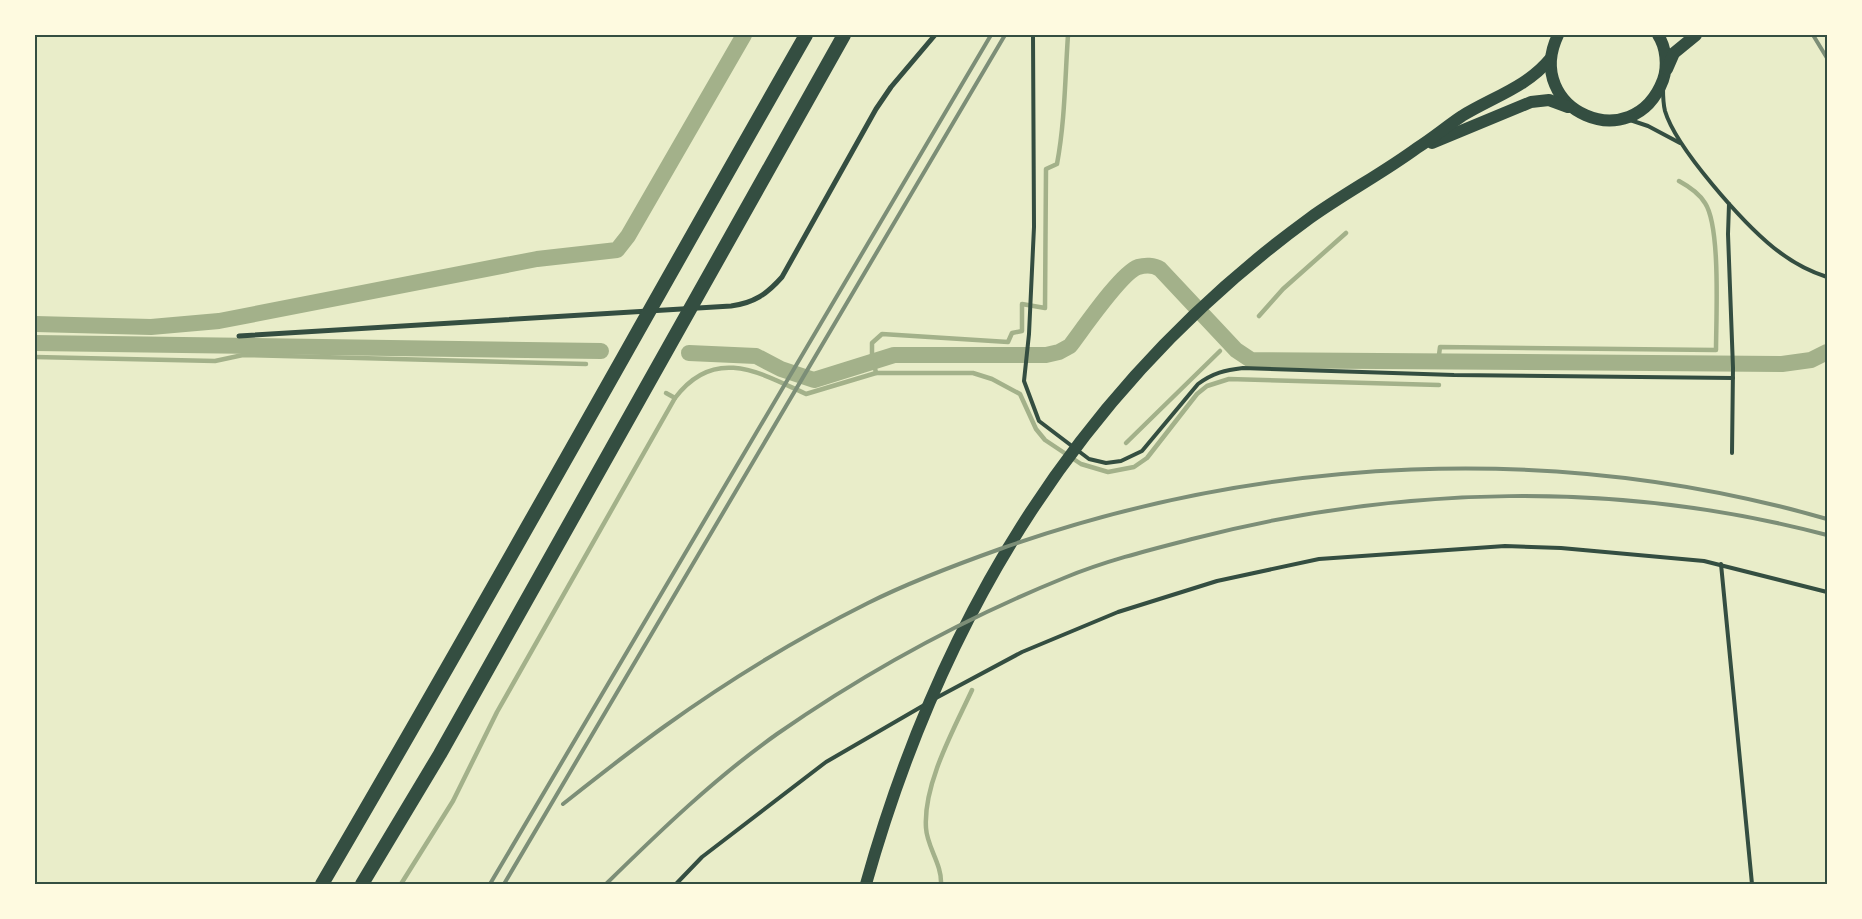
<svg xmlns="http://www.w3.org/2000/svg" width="1862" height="919" font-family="'Work Sans',sans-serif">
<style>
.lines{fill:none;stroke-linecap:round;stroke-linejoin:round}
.stream{stroke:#a3b18a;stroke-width:4.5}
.canal{stroke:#a3b18a;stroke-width:16}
.service{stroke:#344e41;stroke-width:4}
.minor{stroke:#344e41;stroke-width:5}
.primary{stroke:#344e41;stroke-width:12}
.motorway{stroke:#344e41;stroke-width:14}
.rail{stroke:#7c8e77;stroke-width:4}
.neatline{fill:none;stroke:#344e41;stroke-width:2}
</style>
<rect width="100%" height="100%" fill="#e9edc9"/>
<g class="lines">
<g class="stream">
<polyline points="1259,316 1283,289 1346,233"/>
<path d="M 1439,355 L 1440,347 L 1716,350 C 1716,319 1721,227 1705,203 C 1699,193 1690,187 1679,181"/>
<polyline points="35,357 215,361 243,355 586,364"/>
<path d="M 876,373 L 872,354 L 872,343 L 882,334 L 1008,342 L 1012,333 L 1022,331 L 1022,304 L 1045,308 L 1046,169 L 1057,164 C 1065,121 1065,78 1068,35"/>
<polyline points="666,393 675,398"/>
<polyline points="1126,443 1220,351"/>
<path d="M 401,884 L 453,801 L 497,712 L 675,398 C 714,346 759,372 806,394 L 876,373 L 973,373 L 992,379 L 1020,394 L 1036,429 L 1045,440 L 1081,464 L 1108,472 L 1134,467 L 1147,458 L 1197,394 L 1207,386 L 1229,379 L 1439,385"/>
<path d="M 941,884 C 942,864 927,847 926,828 C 923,784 954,729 972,690"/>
</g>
<g class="canal">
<polyline points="35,324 151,327 219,321 537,259 617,250 628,236 744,35"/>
<polyline points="35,343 601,351"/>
<path d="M 689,353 L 756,356 L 781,369 L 814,380 L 894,355 L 1046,355 L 1059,352 L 1070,346 C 1083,329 1121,273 1138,267 C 1145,265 1154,265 1160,269 L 1236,350 L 1251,360 L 1782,364 L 1811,360 L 1827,352"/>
</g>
<g class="service">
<path d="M 1033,35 L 1034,227 L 1029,334 L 1024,381 L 1039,421 L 1089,459 L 1106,463 L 1121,461 L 1142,451 L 1198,384 C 1213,373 1225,370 1243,368 L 1454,375 L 1733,378"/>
<path d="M 1663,88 C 1663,96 1663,103 1665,111 C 1676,148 1743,223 1774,248 C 1789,260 1808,271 1827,277"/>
<polyline points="1630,120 1648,126 1680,143"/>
<polyline points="1729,204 1728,234 1733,368 1732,453"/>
<polyline points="1721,564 1752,884"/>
<polyline points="936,698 1022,652 1118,612 1217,581 1319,559 1505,546 1561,548 1704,561 1827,592"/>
<polyline points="676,884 702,857 826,762 926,704"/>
</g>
<path class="minor" d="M 239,336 L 731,306 C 754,303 767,294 782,277 L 876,109 L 891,87 L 935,35"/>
<g class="primary">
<path d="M 1558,35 C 1522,110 1633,159 1663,80 C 1668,66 1666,47 1658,35"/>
<polyline points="1667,69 1674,53 1696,35"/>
<polyline points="1432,143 1531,102 1549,100 1568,107"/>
<path d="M 866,884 C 942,613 1081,385 1310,218 C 1345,193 1383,173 1417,148 C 1433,138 1447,126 1462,116 C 1493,97 1527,87 1550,59"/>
</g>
<g class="motorway">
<path d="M 322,884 C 487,603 644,318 806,35"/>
<polyline points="362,884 440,754 844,35"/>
</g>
<g class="rail">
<polyline points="1813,35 1827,58"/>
<path d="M 563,804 C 596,778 630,751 665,726 C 729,680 798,638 868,603 C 910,582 955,565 1000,549 C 1265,455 1556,441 1827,519"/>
<polyline points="490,884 991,35"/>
<polyline points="504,884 1005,35"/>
<path d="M 606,884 C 660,831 715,778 777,734 C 866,672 963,619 1064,578 C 1105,561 1149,550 1192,539 C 1399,485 1619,480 1827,535"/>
</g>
</g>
<rect width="1862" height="919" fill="none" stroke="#fefae0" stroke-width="72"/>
<rect x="36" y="36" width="1790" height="847" class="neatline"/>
</svg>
